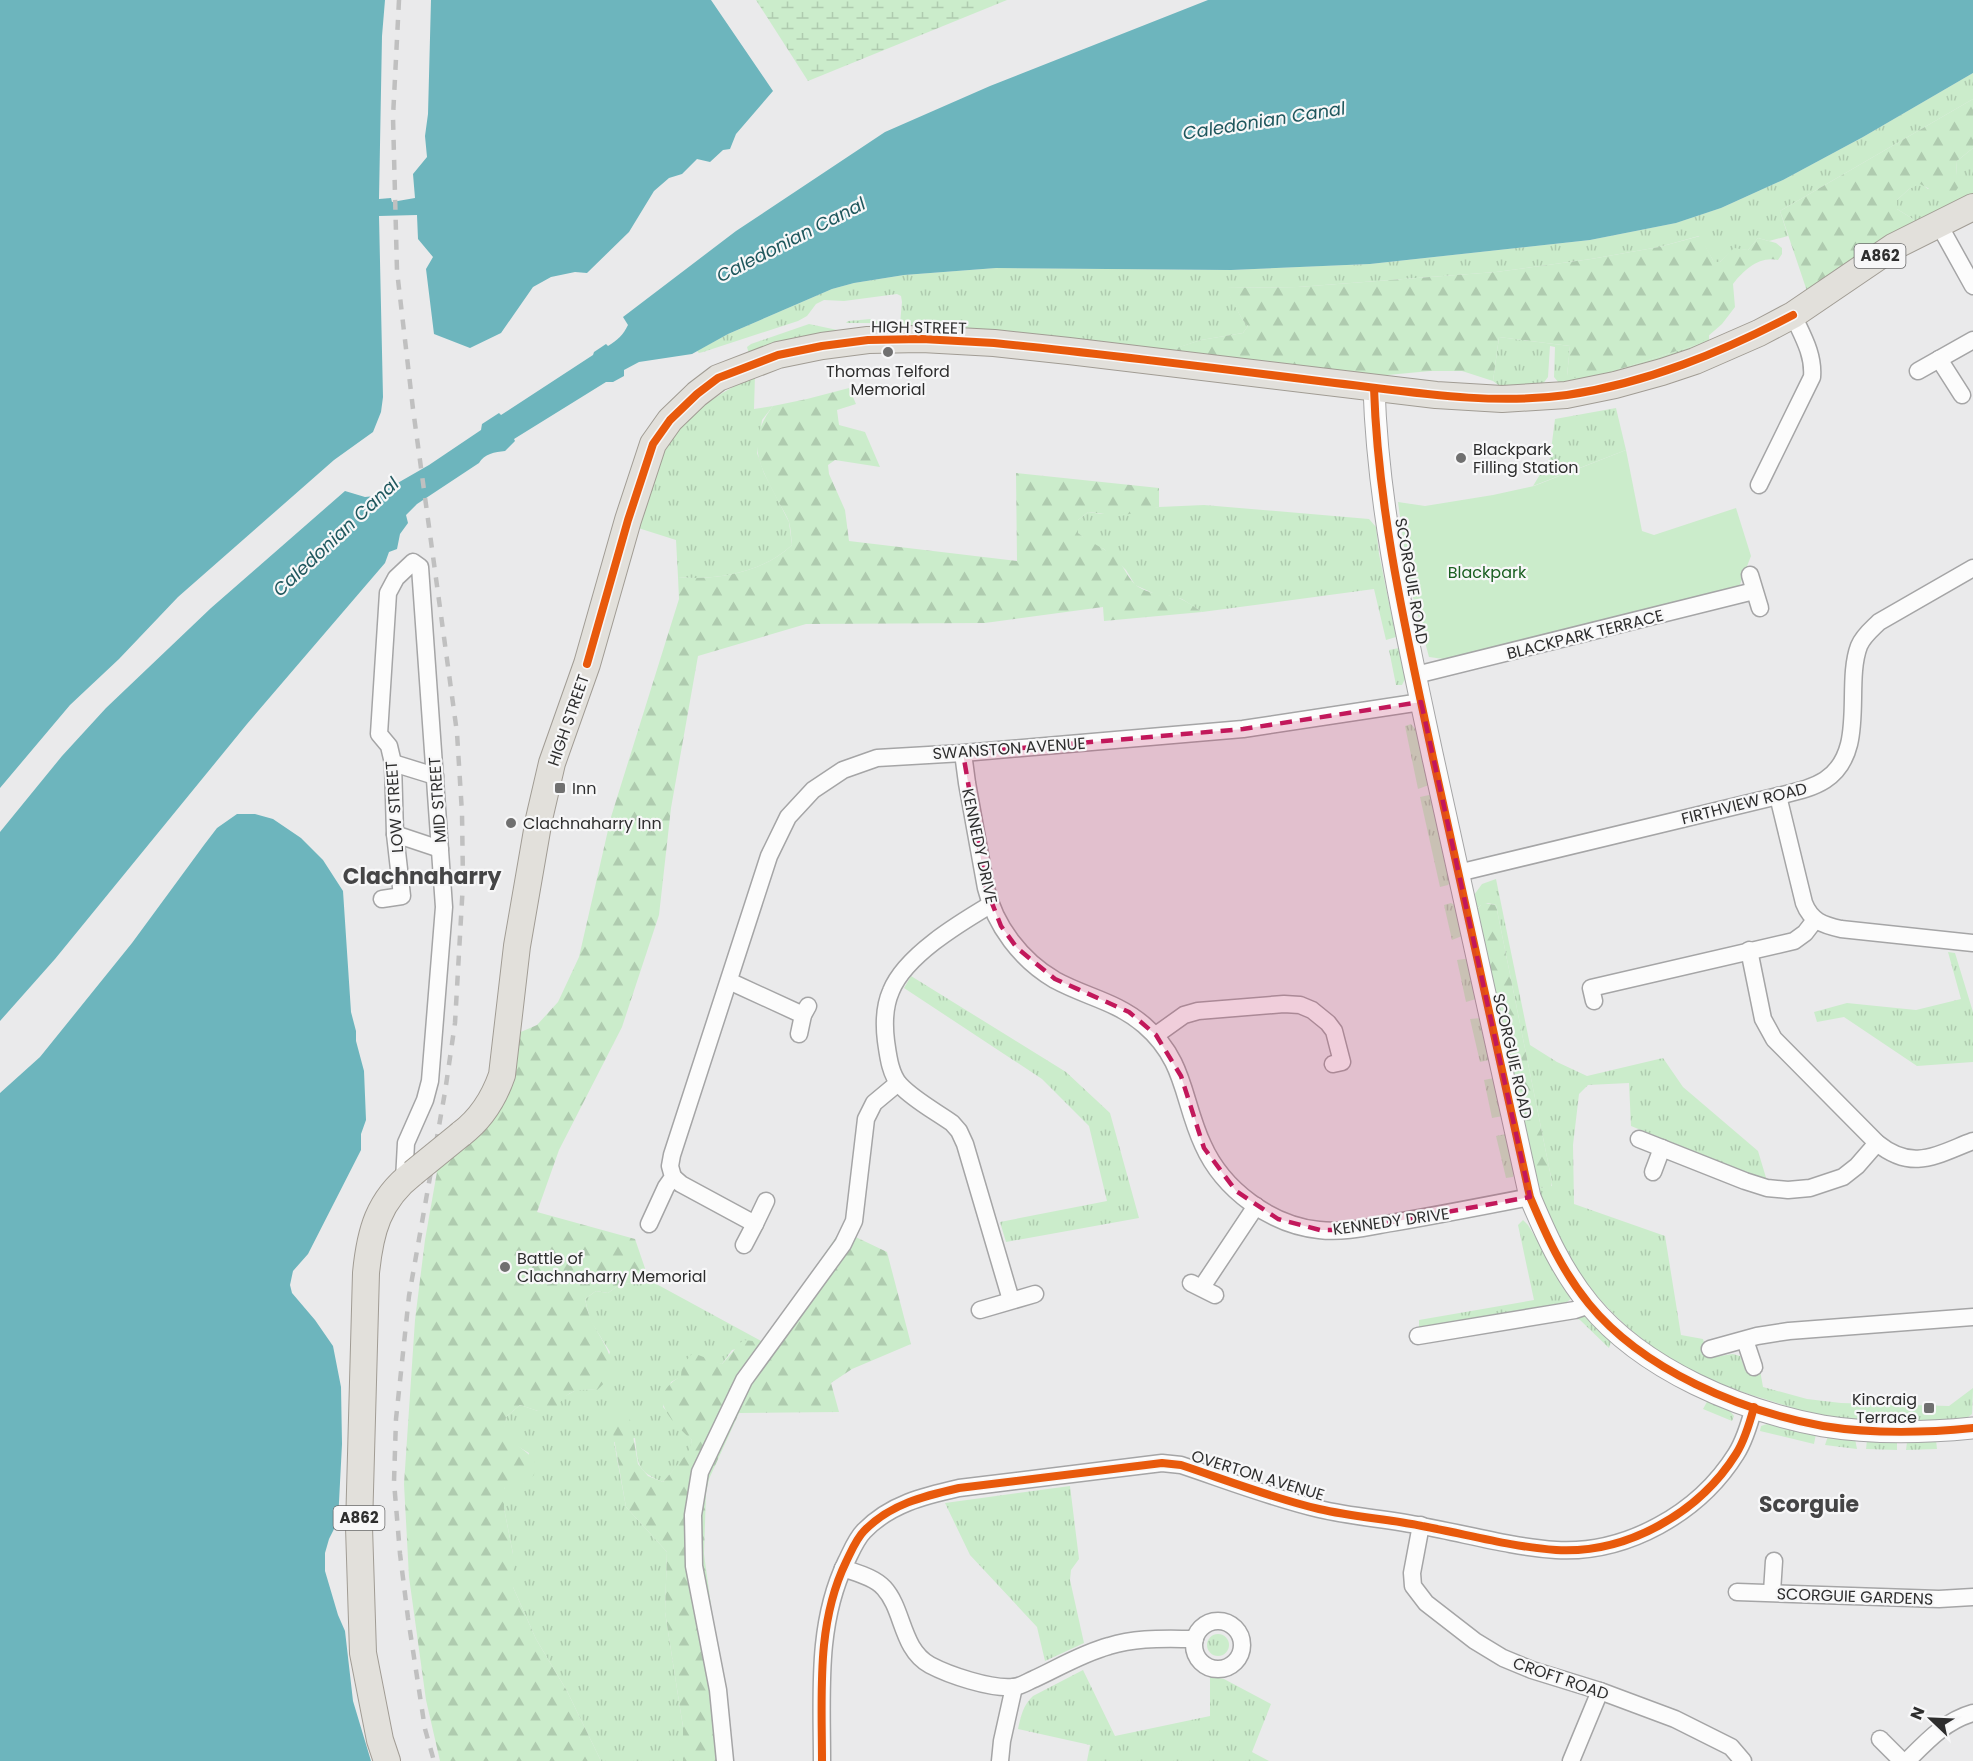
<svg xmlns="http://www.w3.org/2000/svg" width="1973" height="1761" font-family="Poppins,sans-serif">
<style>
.grass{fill:url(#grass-tufts)}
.forest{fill:url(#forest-firs)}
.wetland{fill:url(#wetland-marsh)}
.green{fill:#cbeccb}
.water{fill:#6db5bd}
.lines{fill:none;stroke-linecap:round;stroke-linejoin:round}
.minor-casing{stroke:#a5a5a6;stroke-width:19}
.tertiary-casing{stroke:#a5a5a6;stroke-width:23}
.primary-casing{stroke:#a19c94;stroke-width:28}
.minor{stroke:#fcfcfc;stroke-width:16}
.tertiary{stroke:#fcfcfc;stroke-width:21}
.primary{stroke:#e2e0db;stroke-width:26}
.rail{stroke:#c0c0c0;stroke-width:4.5;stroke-dasharray:10 10;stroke-linecap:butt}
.primary-bridge-casing{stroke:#a19c94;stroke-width:28;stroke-linecap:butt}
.primary-bridge{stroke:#e2e0db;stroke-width:26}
.cycleway-casing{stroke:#f7f7f8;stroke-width:11}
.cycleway{stroke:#e8590c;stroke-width:8}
.marked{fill:#c2185b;fill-opacity:0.2;stroke:#c2185b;stroke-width:4.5;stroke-dasharray:12 8;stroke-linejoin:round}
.poi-dot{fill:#707070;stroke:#f7f7f8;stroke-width:2}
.labels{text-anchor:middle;stroke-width:4.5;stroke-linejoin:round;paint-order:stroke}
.shield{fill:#f7f7f8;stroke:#6a6a6b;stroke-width:1.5}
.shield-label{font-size:15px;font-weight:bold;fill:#2e2e2e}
.street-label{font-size:16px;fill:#2e2e2e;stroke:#f7f7f8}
.poi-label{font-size:16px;fill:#2e2e2e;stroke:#f7f7f8;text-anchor:start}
.park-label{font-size:16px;fill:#1b6022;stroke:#f7f7f8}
.water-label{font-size:18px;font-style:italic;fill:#1f575d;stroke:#f7f7f8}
.district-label{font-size:22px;font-weight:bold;fill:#454546;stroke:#f7f7f8}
</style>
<defs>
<pattern id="grass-tufts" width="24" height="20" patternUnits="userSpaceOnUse" patternTransform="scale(1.5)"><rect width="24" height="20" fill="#cbeccb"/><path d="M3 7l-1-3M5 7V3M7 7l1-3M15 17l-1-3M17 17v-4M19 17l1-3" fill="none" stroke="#afcbaf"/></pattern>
<pattern id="forest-firs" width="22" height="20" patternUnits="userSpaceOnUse" patternTransform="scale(1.5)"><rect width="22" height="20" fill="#cbeccb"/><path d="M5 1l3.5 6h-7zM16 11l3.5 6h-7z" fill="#afcbaf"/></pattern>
<pattern id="wetland-marsh" width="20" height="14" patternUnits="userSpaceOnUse" patternTransform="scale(1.5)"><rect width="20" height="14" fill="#cbeccb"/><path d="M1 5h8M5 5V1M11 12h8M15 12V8" fill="none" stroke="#afcbaf"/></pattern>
</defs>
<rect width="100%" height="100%" fill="#eaeaeb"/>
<g class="grass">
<polygon points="1973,73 1973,99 1780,211 1788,236 1769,241 1758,238 1748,250 1734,249 1720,262 1714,262 1699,236 1659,247 1591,259 1496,272 1298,287 1226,288 1242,319 1248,326 1243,333 1201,340 1174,349 1173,352 882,329 871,323 846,323 848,321 871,319 886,324 900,324 902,302 901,296 897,294 844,301 824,300 816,304 807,316 798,321 703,352 699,353 697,351 728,334 832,289 854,283 904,275 996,268 1231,270 1370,264 1590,240 1676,223 1721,208 1783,180 1863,137"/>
<polygon points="1973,148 1973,195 1914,223 1913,219 1897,209 1897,200 1909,189 1920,183 1928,189 1956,175 1957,161"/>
<polygon points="809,324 842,331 749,354 747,347 751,344"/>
<polygon points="1709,334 1709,344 1705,347 1587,382 1559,383 1554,377 1555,347 1550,346 1548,377 1542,385 1501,387 1493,381 1499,337 1570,346 1567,376 1623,368 1699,344"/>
<path d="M 755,375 L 754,409 L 773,406 L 762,420 L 757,453 L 764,473 L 789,522 L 792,545 C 764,572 716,581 678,577 L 676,540 L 635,527 C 644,502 650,475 662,451 C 679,417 722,392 755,375 Z"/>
<polygon points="1616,408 1626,450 1533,486 1550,458 1555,419"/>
<polygon points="1204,505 1369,519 1376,527 1379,554 1396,637 1386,640 1374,589 1202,612 1182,599 1171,596 1155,594 1135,585 1126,570 1104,549 1090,543 1078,533 1078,520 1088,512 1101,514 1159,507"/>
<polygon points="1399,648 1406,677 1402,685 1396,685 1389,650"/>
<polygon points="1411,724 1416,730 1429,785 1418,789 1405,726"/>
<polygon points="1429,795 1431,796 1450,882 1448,885 1440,887 1420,797"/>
<path d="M 1496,879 L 1530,1045 L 1557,1062 L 1587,1076 L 1663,1058 L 1683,1087 L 1758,1151 L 1767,1181 L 1631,1126 L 1629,1083 L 1588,1085 L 1579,1094 L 1573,1145 L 1574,1204 L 1665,1236 L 1681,1335 L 1703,1339 L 1708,1358 L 1733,1354 L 1740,1356 L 1746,1372 L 1760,1370 L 1763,1387 L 1807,1399 L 1841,1403 L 1949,1406 L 1973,1388 L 1972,1414 L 1967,1418 L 1955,1422 C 1911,1422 1866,1425 1822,1416 C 1806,1413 1790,1407 1774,1402 C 1745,1393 1716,1384 1689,1370 C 1618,1331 1560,1266 1538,1188 L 1552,1186 L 1552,1182 L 1496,905 L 1488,903 L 1479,906 L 1477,909 L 1474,895 L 1482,884 Z"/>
<polygon points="1451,903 1456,906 1462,936 1452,940 1444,905"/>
<polygon points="1948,952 1955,953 1973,1012 1973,1062 1917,1066 1844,1017 1817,1022 1814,1012 1847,1003 1916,1010 1961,999"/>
<polygon points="1464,959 1467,959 1476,999 1466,1002 1457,960"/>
<polygon points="911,976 1066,1072 1110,1113 1139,1218 1006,1242 1000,1222 1107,1201 1089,1126 1042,1079 904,988"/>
<polygon points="1481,1018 1489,1060 1480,1062 1470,1019"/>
<polygon points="1494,1078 1503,1116 1492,1118 1484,1080"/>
<polygon points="1506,1134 1515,1171 1513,1177 1506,1178 1496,1136"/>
<polygon points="1523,1220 1528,1225 1572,1298 1563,1305 1419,1329 1419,1320 1534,1300 1518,1225"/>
<path d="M 649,1280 L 763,1342 L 732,1350 L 722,1364 L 711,1361 L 671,1382 L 663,1407 L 692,1440 L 690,1451 L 663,1482 C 636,1471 638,1464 635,1438 L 614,1442 L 626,1507 L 667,1552 L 665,1612 L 683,1727 L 683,1761 L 601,1761 L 567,1691 L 536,1639 L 513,1587 L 513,1554 L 504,1508 L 504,1489 L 506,1484 L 523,1484 L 529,1453 L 512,1443 L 503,1433 L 506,1417 L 520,1405 L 538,1411 L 578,1389 L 597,1390 L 610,1352 L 590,1320 L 585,1299 L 596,1291 L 608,1293 L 619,1285 Z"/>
<polygon points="1586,1315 1612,1339 1609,1348 1580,1320 1575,1318"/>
<polygon points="1708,1400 1729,1410 1734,1416 1732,1421 1703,1409"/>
<polygon points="1767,1424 1816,1434 1814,1444 1760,1431 1761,1426"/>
<polygon points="1828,1436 1855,1439 1857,1449 1825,1445"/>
<polygon points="1867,1440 1897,1441 1897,1450 1866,1449"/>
<polygon points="1936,1440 1937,1449 1906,1450 1907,1442"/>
<polygon points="1070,1486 1079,1559 1071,1570 1070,1580 1084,1643 1045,1661 1037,1627 970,1555 945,1503"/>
<circle cx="1218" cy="1645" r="11"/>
<path d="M 1083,1670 L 1115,1736 L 1210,1716 L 1210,1676 L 1224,1679 L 1271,1704 L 1252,1752 L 1269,1761 L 1087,1761 L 1090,1745 L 1018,1729 C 1021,1716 1023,1705 1033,1696 Z"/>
</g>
<g class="forest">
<polygon points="1973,99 1973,148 1957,161 1956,175 1960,185 1955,192 1937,193 1920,184 1909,189 1897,200 1897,209 1913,219 1914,223 1808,294 1780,211"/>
<path d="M 1700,236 L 1714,262 L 1720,262 L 1734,248 L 1748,250 L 1758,238 L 1776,243 L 1782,248 L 1782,254 L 1778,260 C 1759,256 1744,270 1733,284 L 1735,307 L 1722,324 L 1699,344 L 1623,368 L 1569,379 L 1567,376 L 1570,346 L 1499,337 L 1493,381 L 1462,371 L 1430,371 L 1377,376 L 1173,352 L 1173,349 L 1201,340 L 1243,333 L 1248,326 L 1242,319 L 1225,288 L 1298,287 L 1496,272 L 1591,259 L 1659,247 Z"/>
<path d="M 849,388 L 856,404 L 837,410 L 839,425 L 865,432 L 880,467 L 835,460 L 828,465 L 829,474 L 845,510 L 849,541 L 1017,561 L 1016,473 L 1159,488 L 1159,507 L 1121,516 L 1088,512 L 1078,520 L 1078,533 C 1090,543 1106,548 1117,559 C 1124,567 1129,580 1137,586 C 1148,594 1160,593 1173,596 C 1184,599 1193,606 1202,612 L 1104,621 L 1103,607 L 985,623 L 806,624 L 698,656 L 671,808 L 659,915 L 622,1027 L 559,1150 L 537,1212 L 635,1239 L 649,1280 L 619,1285 L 608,1293 L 596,1291 L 585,1299 C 587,1307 588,1315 592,1322 C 605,1347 625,1367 597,1390 C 574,1389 569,1390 555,1409 L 538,1411 L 520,1405 L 506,1417 L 504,1433 C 513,1444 526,1450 535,1461 L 534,1475 L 523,1484 L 507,1484 L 504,1489 L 504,1508 L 513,1554 L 513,1587 L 536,1639 L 567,1691 L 601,1761 L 440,1761 L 426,1700 L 409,1577 L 404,1484 L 415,1320 L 425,1240 L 438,1166 L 516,1034 L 537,1025 L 558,1002 L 579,957 L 611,817 L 679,599 L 678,577 C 716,581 764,572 792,545 C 791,537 791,529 789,522 C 786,514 781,507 778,501 C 759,464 745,443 773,406 L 807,399 Z"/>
<polygon points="1483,903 1496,905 1552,1182 1551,1187 1538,1188 1477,909"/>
<path d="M 841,1230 L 887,1252 L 911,1344 L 852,1369 L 831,1383 L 839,1412 L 739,1413 L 709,1479 L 706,1493 L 704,1554 L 732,1761 L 683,1761 L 683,1727 L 665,1612 L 667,1552 L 626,1507 L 610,1416 L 620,1410 L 629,1414 L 638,1464 L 648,1476 L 663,1482 L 689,1451 L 692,1440 C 670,1420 645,1397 681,1376 L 682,1365 L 693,1353 L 722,1364 L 743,1340 L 763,1342 Z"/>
</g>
<polygon class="wetland" points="756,0 1007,0 808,81"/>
<polygon class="green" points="1626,450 1642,531 1654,535 1736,508 1751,556 1739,587 1467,655 1444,659 1429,657 1409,582 1398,502 1425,506 1493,495 1534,486"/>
<g class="water">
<polygon points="0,0 385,0 382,36 379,199 391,198 392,202 415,198 413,174 427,157 425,136 428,114 431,0 711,0 773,91 736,134 730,149 723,150 710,162 697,159 682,174 669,178 654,191 629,232 587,273 575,272 551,277 533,287 501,333 470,348 434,334 426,269 433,257 418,239 417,215 379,216 383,397 381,412 373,432 334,460 178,597 119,659 70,705 0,788"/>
<path d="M 1208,0 L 1973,0 L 1973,73 L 1863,137 L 1783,180 L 1721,208 L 1676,223 L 1590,240 L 1370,264 L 1231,270 L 996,268 L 904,275 L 854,283 L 832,289 L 728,334 L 692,354 L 639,362 L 624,370 L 624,376 L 613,382 L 606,382 L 514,439 L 515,441 L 505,451 C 495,452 484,454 479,463 L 417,504 L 406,515 L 408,523 L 400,534 L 397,549 L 389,552 L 385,563 L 247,724 L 55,959 L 0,1021 L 0,832 L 62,756 L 106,708 L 211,608 L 345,491 L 365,497 L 375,496 L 429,465 L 481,430 L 482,424 L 499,413 L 501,415 L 593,355 L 594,352 L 606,344 L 608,346 C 618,340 623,335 628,325 L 623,317 L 736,231 L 885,132 L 990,86 Z"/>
<polygon points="237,814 255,814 273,819 301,838 323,860 343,891 351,1012 356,1031 356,1041 364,1071 366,1120 361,1134 361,1150 308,1254 293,1271 290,1285 292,1293 315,1320 333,1346 341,1387 342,1444 338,1521 329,1539 325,1553 325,1571 338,1615 345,1631 353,1701 371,1761 0,1761 0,1093 40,1057 132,943 204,845 217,828"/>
</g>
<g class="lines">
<defs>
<g id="minor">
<polyline points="1938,223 1973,286"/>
<polyline points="1939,359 1962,395"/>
<polyline points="1918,371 1973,340"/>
<path d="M 1759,485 L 1812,377 C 1814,354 1802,335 1793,315"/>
<polyline points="1750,575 1760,608"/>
<polyline points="1416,675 1754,591"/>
<path d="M 963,753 L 967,783 L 986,888 C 995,926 1021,960 1055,980 C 1086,997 1116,1001 1144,1025 C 1186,1061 1182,1100 1203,1145 C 1223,1190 1271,1225 1319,1230 C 1343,1233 1368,1227 1391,1223 C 1438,1215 1484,1206 1530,1197"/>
<polyline points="393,763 435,776"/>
<path d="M 1778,796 L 1804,903 C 1811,921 1823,925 1841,929 L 1973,943"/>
<polyline points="395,834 440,849"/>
<path d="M 1458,873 L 1778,796 C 1794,792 1811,789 1825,780 C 1868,752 1844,686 1859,646 C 1863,636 1872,629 1879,622 L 1973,568"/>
<polyline points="382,899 402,896 395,834 393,763 389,746 379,734 388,593 396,578 413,562 420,567 444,907 430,1081 425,1100 406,1143 404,1180"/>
<path d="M 990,905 C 958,924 905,956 891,991 C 884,1007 884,1025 886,1041 C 888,1055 890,1074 900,1085 C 914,1100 935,1111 952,1123 L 959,1131 L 965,1144 L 1011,1300"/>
<path d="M 1749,950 L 1763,1019 L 1774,1039 L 1877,1143 C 1913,1172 1936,1155 1973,1141"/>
<polyline points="729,981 803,1015"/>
<polyline points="1594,1001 1591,988 1794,941 1805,933 1815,920"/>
<polyline points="799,1034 803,1015 808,1006"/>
<polyline points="1156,1035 1184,1015 1198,1011 1284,1004 1300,1005 1312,1010 1328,1023 1334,1031 1342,1062 1333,1064"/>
<polyline points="1639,1139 1745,1181 1767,1188 1788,1190 1810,1188 1843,1177 1857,1166 1877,1143"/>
<polyline points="1653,1172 1662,1148"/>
<polyline points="673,1177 681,1184 755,1224 744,1245"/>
<polyline points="649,1224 666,1187 673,1177 670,1166 672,1155 769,856 788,817 813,790 843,770 877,758 963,753 1243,729 1421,702"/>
<polyline points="755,1224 766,1201"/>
<polyline points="1191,1283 1215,1295"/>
<polyline points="1202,1287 1256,1206"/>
<polyline points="980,1310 1035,1294"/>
<polyline points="1418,1336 1575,1310 1590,1305"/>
<polyline points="1745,1340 1754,1367"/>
<polyline points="1710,1349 1757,1336 1789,1331 1973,1317"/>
<polyline points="1421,1525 1412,1573 1413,1586 1426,1603 1475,1641 1503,1658 1532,1670 1600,1691 1675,1719 1731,1747 1743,1761"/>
<path d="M 843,1568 C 856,1573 874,1577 884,1588 C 904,1610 901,1649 930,1665 C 949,1675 990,1689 1013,1687 C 1020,1687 1027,1682 1034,1679 C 1058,1668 1083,1653 1109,1646 C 1137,1637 1166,1639 1195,1639"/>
<polyline points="1737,1592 1939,1599 1973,1597"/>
<polyline points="1772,1592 1774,1561"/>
<circle cx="1218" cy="1645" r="24"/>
<polyline points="1880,1739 1902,1761"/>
<polyline points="725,1761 718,1690 694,1566 693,1515 700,1472 744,1380 843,1244 854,1221 866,1119 874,1103 898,1083"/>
<path d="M 822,1761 C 822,1694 816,1624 846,1562 C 851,1552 856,1539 864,1531 C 890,1504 924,1496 959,1488 L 1162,1463 L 1181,1465 C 1226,1480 1272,1498 1319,1509 C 1353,1517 1388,1519 1422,1526 C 1466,1534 1512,1547 1556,1550 C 1627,1554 1699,1513 1736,1454 C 1745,1440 1750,1422 1754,1407"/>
<polyline points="1000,1761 1002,1741 1014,1687"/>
<polyline points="1571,1761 1600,1691"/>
<path d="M 1907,1761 C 1927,1741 1945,1721 1973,1713"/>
</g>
<path id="tertiary" d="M 1374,388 C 1378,513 1407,636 1433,758 C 1465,905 1498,1051 1530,1197 C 1546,1235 1562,1271 1589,1304 C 1643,1370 1741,1411 1823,1426 C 1872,1434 1924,1433 1973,1428"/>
<g id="primary">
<path d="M 461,1134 C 481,1119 494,1098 502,1075 L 517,946 L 539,819 L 552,763 L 587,664 L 628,520 L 653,444 L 670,420 L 697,394 L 718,378 L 778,355 L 822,346 L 868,340 L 922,339 L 994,343 L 1069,351 L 1436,395 L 1502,399 L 1566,395 L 1615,385 L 1662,372 L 1695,361 L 1759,333 L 1793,315 L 1893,247 L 1973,207"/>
<path d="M 387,1761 L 380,1740 L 363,1653 L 359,1527 L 366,1273 C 370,1232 378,1200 413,1173"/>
</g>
</defs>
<use href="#minor" class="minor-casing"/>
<use href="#tertiary" class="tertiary-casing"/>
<use href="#primary" class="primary-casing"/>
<use href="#minor" class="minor"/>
<use href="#tertiary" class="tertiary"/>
<use href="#primary" class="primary"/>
<polyline class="rail" points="399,0 393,117 397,271 413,409 457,733 462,813 463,883 455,1023 445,1092 409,1296 396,1419 394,1482 400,1554 408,1618 425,1729 434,1761"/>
<defs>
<polyline id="primary-bridge" points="413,1173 461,1134"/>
</defs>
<use href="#primary-bridge" class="primary-bridge-casing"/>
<use href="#primary-bridge" class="primary-bridge"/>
<defs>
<g id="cycleway">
<path d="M 1374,388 C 1378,513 1407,636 1433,758 C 1465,905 1498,1051 1530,1197 C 1546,1235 1562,1271 1589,1304 C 1643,1370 1741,1411 1823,1426 C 1872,1434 1924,1433 1973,1428"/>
<path d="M 587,664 L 628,520 L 653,444 L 670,420 L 697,394 L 718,378 L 778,355 L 822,346 L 868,340 L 922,339 L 994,343 C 1105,354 1216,368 1327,382 C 1406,391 1488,406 1567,395 C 1647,383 1722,352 1793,315"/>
<path d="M 822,1761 C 822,1694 816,1624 846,1562 C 851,1552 856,1539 864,1531 C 890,1504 924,1496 959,1488 L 1162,1463 L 1181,1465 C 1226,1480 1272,1498 1319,1509 C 1353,1517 1388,1519 1422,1526 C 1466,1534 1512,1547 1556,1550 C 1627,1554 1699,1513 1736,1454 C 1745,1440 1750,1422 1754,1407"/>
</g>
</defs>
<use href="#cycleway" class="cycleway-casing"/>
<use href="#cycleway" class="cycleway"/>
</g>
<path class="marked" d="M 1421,702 L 1530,1197 L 1347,1230 L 1320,1230 L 1278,1219 L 1236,1191 L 1204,1148 L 1181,1076 L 1156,1035 L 1129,1012 L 1055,979 L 1017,948 L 1001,926 L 986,888 L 963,753 L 1243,729 Z"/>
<g class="poi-dot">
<circle cx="888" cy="352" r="6"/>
<circle cx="1461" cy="458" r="6"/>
<rect x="554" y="782" width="12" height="12" rx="3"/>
<circle cx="511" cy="823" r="6"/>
<circle cx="505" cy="1267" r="6"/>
<rect x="1923" y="1402" width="12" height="12" rx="3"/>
</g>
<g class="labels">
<g class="shield">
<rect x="1854.5" y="244" width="51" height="24" rx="4.5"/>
<rect x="333.5" y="1506" width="51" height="24" rx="4.5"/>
</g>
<g class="shield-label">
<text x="1880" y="261">A862</text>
<text x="359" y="1523">A862</text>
</g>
<g class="street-label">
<text transform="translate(919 327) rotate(1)" y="6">HIGH STREET</text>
<text transform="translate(1412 581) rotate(80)" y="6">SCORGUIE ROAD</text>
<text transform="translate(1585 634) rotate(-14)" y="6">BLACKPARK TERRACE</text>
<text transform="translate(568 720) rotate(-71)" y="6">HIGH STREET</text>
<text transform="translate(1009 748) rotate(-4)" y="6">SWANSTON AVENUE</text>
<text transform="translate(437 800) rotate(-94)" y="6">MID STREET</text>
<text transform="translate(1744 803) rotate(-14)" y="6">FIRTHVIEW ROAD</text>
<text transform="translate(394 807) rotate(-94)" y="6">LOW STREET</text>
<text transform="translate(980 846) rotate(78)" y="6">KENNEDY DRIVE</text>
<text transform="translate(1513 1056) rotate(77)" y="6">SCORGUIE ROAD</text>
<text transform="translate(1391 1221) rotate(-8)" y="6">KENNEDY DRIVE</text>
<text transform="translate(1258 1475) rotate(17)" y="6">OVERTON AVENUE</text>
<text transform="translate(1855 1596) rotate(2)" y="6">SCORGUIE GARDENS</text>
<text transform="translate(1561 1678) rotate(19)" y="6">CROFT ROAD</text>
</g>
<g class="poi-label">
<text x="888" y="377" text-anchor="middle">Thomas Telford<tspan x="888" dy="18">Memorial</tspan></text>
<text x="1473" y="455">Blackpark<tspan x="1473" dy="18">Filling Station</tspan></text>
<text x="572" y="794">Inn</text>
<text x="523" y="829">Clachnaharry Inn</text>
<text x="517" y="1264">Battle of<tspan x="517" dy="18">Clachnaharry Memorial</tspan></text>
<text x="1917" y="1405" text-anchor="end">Kincraig<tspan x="1917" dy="18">Terrace</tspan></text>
</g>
<g class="park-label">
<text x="1487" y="578">Blackpark</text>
</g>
<g class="water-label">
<text transform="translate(1264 121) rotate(-9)" y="6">Caledonian Canal</text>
<text transform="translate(791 240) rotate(-27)" y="6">Caledonian Canal</text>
<text transform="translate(336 537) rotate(-43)" y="6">Caledonian Canal</text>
</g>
<g class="district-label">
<text x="422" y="884">Clachnaharry</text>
<text x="1809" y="1512">Scorguie</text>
</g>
</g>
<g transform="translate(1931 1719) rotate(293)" stroke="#f7f7f8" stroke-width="4.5" paint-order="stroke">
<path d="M0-4.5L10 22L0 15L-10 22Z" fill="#2e2e2e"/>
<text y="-9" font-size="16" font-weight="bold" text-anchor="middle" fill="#2e2e2e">N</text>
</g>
</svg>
